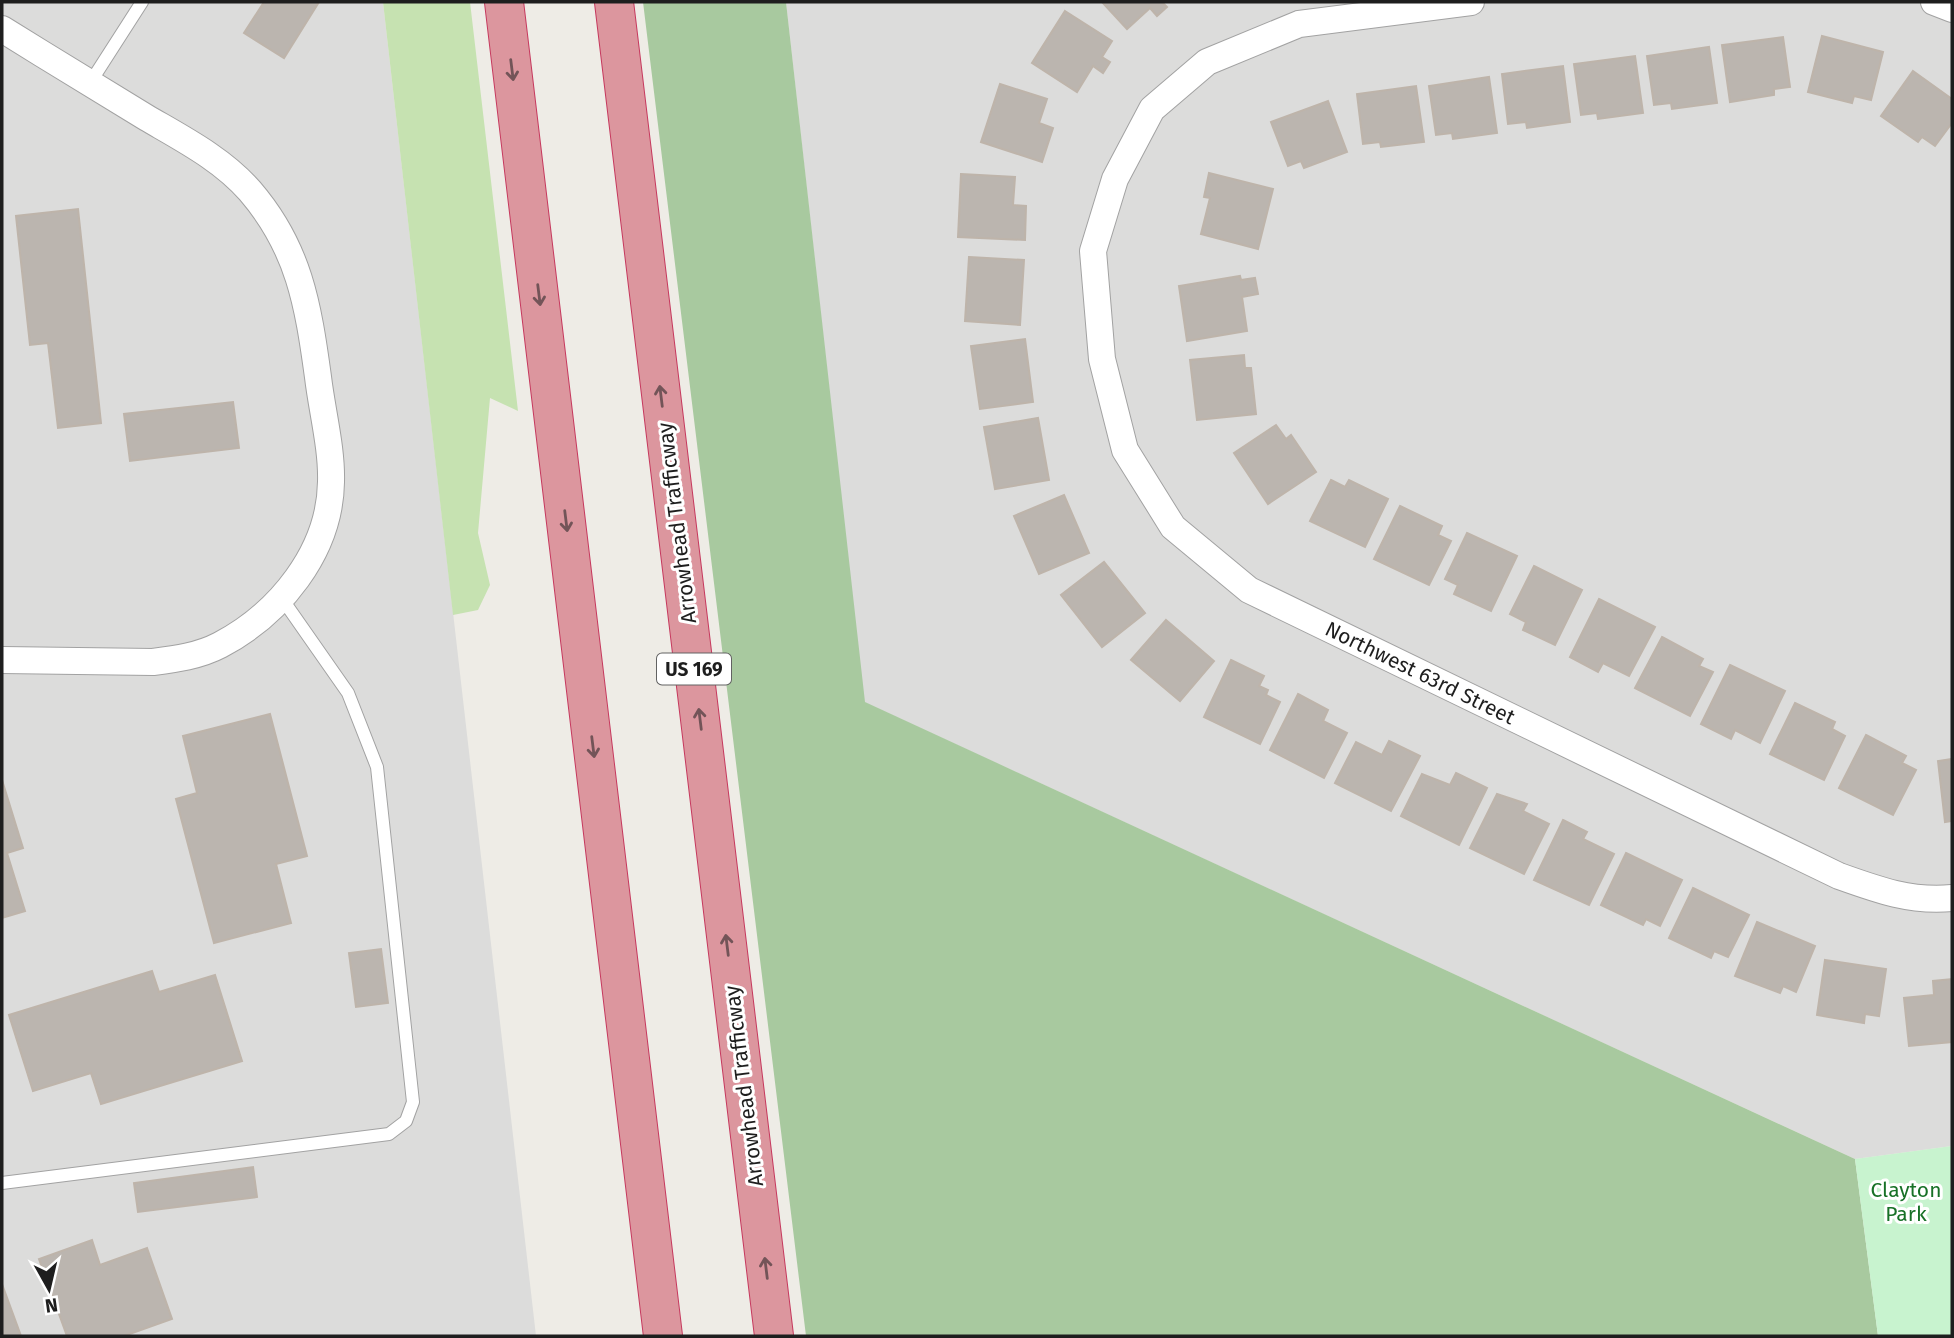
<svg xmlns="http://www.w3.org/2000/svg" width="1954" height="1338" font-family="'Fira Sans',sans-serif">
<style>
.residential{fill:#dcdcdb}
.grass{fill:#c6e2b1}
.forest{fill:#a8c99f}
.park{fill:#c8f3cf}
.building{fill:#bbb5af;stroke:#beb4aa;stroke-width:2}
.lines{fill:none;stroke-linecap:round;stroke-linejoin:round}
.lane-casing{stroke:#a2a2a2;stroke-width:14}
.street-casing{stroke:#a2a2a2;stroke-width:28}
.highway-casing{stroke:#c6395e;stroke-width:40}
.lane{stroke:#fff;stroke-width:12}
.street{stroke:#fff;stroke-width:26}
.highway{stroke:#dc969e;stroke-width:38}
.oneway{stroke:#735458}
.labels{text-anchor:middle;stroke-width:6;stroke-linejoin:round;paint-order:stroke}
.shield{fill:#fff;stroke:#626262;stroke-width:2}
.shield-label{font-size:19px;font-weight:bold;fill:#1e1e1e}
.street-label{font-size:21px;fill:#1e1e1e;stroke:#fff}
.park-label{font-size:21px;fill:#187127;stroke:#fff}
</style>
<rect width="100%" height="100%" fill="#eeece6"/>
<g class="residential">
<polygon points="2,2 383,2 536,1336 2,1336"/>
<polygon points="786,2 1952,2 1952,1146 1855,1159 864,702"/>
</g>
<polygon class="grass" points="383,2 470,2 518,411 490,398 478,533 490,585 478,610 453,615"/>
<polygon class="forest" points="643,2 786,2 865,702 1855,1159 1878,1336 806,1336"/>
<polygon class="park" points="1952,1146 1952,1336 1878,1336 1855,1159"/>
<g class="building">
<polygon points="264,2 319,2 284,58 244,33"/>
<polygon points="1102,2 1162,2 1167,7 1157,16 1150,8 1127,29"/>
<polygon points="1065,11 1112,41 1102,57 1110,62 1103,73 1093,66 1077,92 1032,63"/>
<polygon points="1822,36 1883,52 1871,100 1854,96 1852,103 1808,92"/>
<polygon points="1783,37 1790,87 1774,89 1774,95 1730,102 1722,45"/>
<polygon points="1709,47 1717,103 1672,109 1671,103 1654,105 1647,56"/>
<polygon points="1635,56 1643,113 1598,119 1597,113 1581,115 1574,64"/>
<polygon points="1563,66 1570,122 1527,128 1526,122 1508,124 1502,74"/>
<polygon points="1913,71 1952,99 1952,123 1935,146 1922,137 1918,142 1881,116"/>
<polygon points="1489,77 1497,133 1453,139 1452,133 1436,135 1429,86"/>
<polygon points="1000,84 1047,99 1039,123 1053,128 1042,162 981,142"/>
<polygon points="1416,86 1424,142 1381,147 1380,142 1363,144 1357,94"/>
<polygon points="1328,101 1347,152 1304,168 1301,161 1288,166 1271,122"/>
<polygon points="1209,173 1273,189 1258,249 1201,234 1210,198 1204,197"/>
<polygon points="961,174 1015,177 1013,205 1026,206 1025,240 958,237"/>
<polygon points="78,209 101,423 58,428 48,343 30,345 16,216"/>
<polygon points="969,257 1024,260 1020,325 965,321"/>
<polygon points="1240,276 1241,280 1255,278 1258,294 1242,297 1247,331 1187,341 1179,286"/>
<polygon points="1025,339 1033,402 980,409 971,346"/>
<polygon points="1244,355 1245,368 1251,368 1256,414 1197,420 1190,360"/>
<polygon points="233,402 239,448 130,461 124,414"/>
<polygon points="1038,418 1049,480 995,489 984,427"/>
<polygon points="1276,425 1286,439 1291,435 1316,472 1268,504 1234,453"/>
<polygon points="1331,480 1345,487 1349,480 1388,499 1365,547 1310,521"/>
<polygon points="1064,495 1089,553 1039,574 1014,516"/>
<polygon points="1400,506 1442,526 1438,535 1451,541 1429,585 1374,559"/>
<polygon points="1467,533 1517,556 1491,611 1454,594 1458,585 1445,579"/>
<polygon points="1104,562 1145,613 1102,647 1061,595"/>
<polygon points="1534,566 1582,590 1555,645 1523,630 1526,622 1510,614"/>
<polygon points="1599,599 1655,627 1629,676 1603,663 1598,672 1570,657"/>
<polygon points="1166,620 1214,661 1180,701 1131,660"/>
<polygon points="1662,637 1703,659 1699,666 1713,672 1690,716 1635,688"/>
<polygon points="1231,660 1264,676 1259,686 1268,690 1266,695 1280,702 1260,744 1204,717"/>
<polygon points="1730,665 1785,691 1760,743 1735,730 1731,739 1701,724"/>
<polygon points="1298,694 1328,710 1323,721 1347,733 1324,778 1270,750"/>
<polygon points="1795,703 1835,722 1832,729 1845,736 1824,780 1770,754"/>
<polygon points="270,714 307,856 276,864 291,923 214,943 176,799 197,793 183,736"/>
<polygon points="1866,735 1906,756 1902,763 1916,770 1893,815 1839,788"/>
<polygon points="1389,741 1420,756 1391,811 1335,783 1356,742 1382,755"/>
<polygon points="1952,759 1952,821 1945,822 1938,761"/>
<polygon points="1456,773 1487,788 1459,845 1401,816 1422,774 1450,785"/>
<polygon points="2,780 23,848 7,853 25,911 2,918"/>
<polygon points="1497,794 1527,804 1523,811 1549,824 1524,874 1470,848"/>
<polygon points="1563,820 1587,832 1583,839 1614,854 1589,905 1534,880"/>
<polygon points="1626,853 1682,880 1660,926 1646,919 1643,925 1601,905"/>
<polygon points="1693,888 1749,915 1728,957 1714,951 1711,958 1669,938"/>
<polygon points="1757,922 1815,946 1796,992 1783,986 1780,993 1735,976"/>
<polygon points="381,949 388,1003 356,1007 349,953"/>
<polygon points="1825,960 1886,969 1879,1016 1865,1014 1864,1023 1817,1015"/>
<polygon points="152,971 159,992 215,975 242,1061 101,1104 91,1073 33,1091 9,1015"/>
<polygon points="1952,979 1952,1042 1909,1046 1904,998 1934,995 1933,981"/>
<polygon points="253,1167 257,1197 138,1212 134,1183"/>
<polygon points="92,1240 100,1265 147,1248 172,1319 124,1336 67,1336 39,1259"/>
<polygon points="2,1284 21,1336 2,1336"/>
</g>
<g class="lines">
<defs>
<g id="lane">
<polyline points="90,83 142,2"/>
<polyline points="2,1183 389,1134 406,1121 413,1102 377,767 348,693 283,600"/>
</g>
<g id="street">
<path d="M 1471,2 L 1299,24 L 1207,62 L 1152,109 L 1115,179 L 1093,251 L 1102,359 L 1125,450 L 1173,527 L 1249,590 L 1839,876 C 1878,890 1911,902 1952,898"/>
<polyline points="1934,2 1952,9"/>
<path d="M 2,29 C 50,59 98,88 147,118 C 183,139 222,159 250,191 C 299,248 308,304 318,377 C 322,411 332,448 331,482 C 330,552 279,614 220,645 C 199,656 176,659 153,662 L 2,660"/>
</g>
<g id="highway">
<polyline points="504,2 663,1336"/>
<polyline points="614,2 774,1336"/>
</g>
</defs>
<use href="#lane" class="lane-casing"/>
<use href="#street" class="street-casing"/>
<use href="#highway" class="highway-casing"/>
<use href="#lane" class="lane"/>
<use href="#street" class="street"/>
<use href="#highway" class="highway"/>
</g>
<defs><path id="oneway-shaft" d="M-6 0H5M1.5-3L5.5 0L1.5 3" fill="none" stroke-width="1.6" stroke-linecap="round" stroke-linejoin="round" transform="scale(1.75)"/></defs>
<g class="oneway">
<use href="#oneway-shaft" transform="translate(512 70) rotate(83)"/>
<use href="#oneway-shaft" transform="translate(539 295) rotate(83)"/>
<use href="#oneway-shaft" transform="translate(661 396) rotate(-97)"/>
<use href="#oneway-shaft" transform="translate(566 521) rotate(83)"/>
<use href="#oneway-shaft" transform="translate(700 719) rotate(-97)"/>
<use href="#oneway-shaft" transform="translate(593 747) rotate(83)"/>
<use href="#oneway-shaft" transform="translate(727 945) rotate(-97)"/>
<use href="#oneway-shaft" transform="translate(766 1268) rotate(-97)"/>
</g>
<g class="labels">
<rect class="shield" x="657" y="653.5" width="74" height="31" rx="5"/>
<g class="shield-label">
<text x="694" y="676">US 169</text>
</g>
<g class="street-label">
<text transform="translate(677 523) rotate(-97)" y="7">Arrowhead Trafficway</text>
<text transform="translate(1420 673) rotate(26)" y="7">Northwest 63rd Street</text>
<text transform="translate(744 1086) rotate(-97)" y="7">Arrowhead Trafficway</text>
</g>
<g class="park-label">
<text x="1906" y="1197">Clayton<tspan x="1906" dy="24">Park</tspan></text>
</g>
</g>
<rect width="1954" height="1338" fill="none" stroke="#1e1e1e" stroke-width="7"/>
<g transform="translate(49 1289) rotate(172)" stroke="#ffffff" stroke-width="5" paint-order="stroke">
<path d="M0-5L12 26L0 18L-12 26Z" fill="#1e1e1e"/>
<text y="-10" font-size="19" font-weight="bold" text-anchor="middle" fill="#1e1e1e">N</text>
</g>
</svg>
